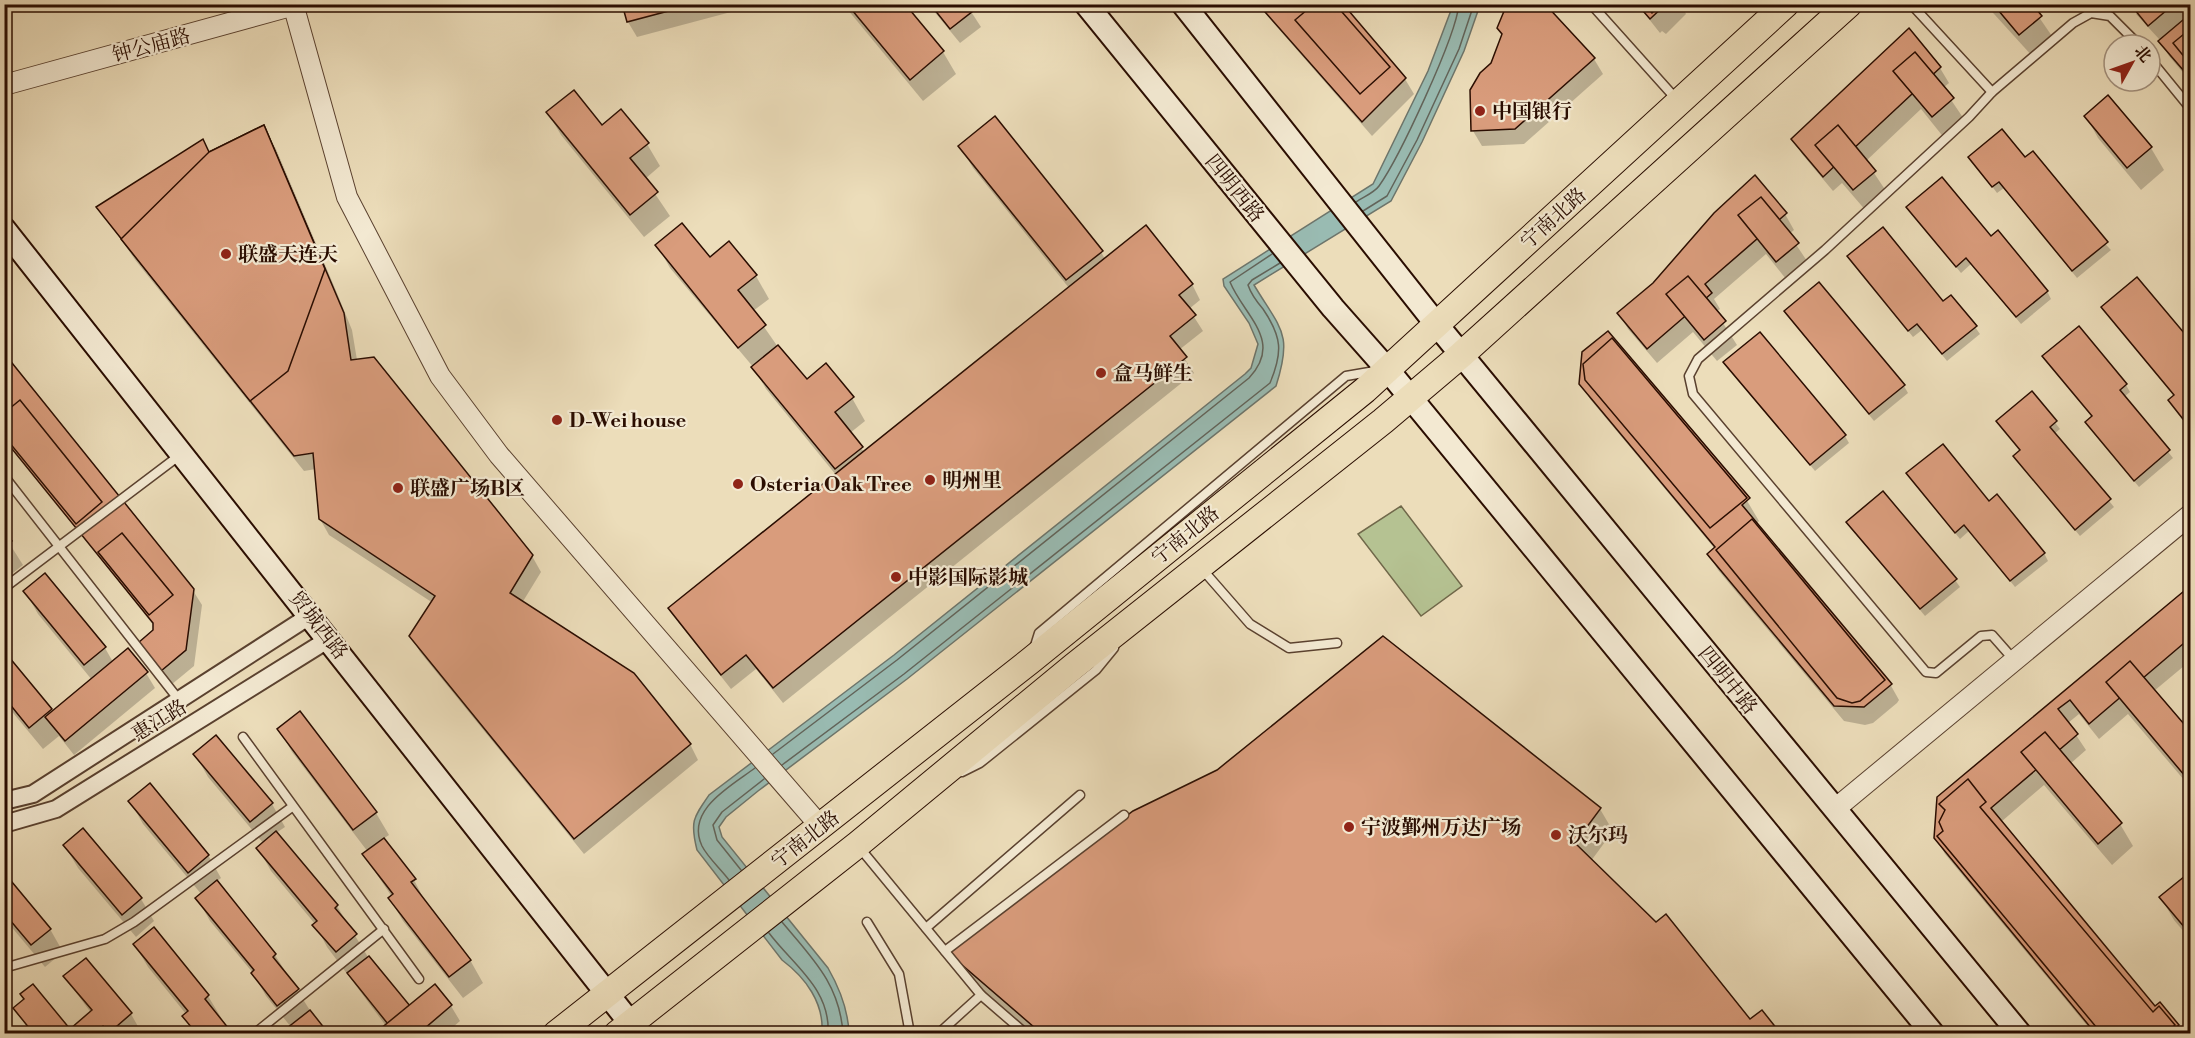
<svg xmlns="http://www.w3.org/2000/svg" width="2195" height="1038" font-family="'Libre Bodoni','Noto Serif SC',serif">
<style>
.green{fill:#b5c292;stroke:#70684a;stroke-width:1.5}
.water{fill:#99bbb2;stroke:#6d756b;stroke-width:1.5}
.shadow{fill:#0003}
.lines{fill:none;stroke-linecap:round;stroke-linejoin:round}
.shore{stroke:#62645a;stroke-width:1.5}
.building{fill:#d99c7c;stroke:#2a0d01;stroke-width:1.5}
.service-casing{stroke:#5a412f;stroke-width:11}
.minor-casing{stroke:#5a412f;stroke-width:20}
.tertiary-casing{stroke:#5a412f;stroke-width:22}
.secondary-casing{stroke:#2a0d01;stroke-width:26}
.primary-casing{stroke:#2a0d01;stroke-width:28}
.service{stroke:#f3e9d2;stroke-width:8}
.minor{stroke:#f3e9d2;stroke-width:16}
.tertiary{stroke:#f3e9d2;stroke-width:20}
.secondary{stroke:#f3e9d2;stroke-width:22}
.primary{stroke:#ecddba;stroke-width:26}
.poi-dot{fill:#8f2418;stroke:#f3e9d2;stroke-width:2}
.labels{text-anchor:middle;stroke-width:4.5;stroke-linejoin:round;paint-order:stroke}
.street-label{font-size:20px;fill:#2a0d01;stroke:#f3e9d2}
.poi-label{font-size:20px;font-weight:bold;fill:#2a0d01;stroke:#f3e9d2;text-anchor:start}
</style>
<rect width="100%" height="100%" fill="#ecddba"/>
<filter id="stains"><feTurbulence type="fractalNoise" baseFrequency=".00333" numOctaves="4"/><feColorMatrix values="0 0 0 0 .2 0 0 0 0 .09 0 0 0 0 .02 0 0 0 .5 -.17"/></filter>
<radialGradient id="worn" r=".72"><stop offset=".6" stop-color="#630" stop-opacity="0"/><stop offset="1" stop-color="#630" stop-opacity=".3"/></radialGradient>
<polygon class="green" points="1401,506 1462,586 1421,616 1358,534"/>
<path class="water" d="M 1453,5 L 1480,5 L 1464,51 L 1422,142 L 1391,201 L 1254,285 C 1281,330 1293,333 1276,386 L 907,679 L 758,791 L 726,817 L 719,827 L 722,837 L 828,968 C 840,989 848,1009 849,1033 L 822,1033 C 824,1003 806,978 782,960 L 697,850 C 690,822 693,818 709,795 L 894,655 L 1245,374 L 1251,368 L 1258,344 L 1249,323 L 1224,286 L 1223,279 L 1373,184 L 1428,71 Z"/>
<g class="shadow">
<polygon points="4,4 41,4 4,14"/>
<polygon points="624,4 761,4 637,37 628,22"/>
<polygon points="843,4 903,4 943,52 956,74 923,101"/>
<polygon points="928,4 966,4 981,27 960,43"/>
<polygon points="1257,4 1342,4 1405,79 1414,94 1372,136"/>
<polygon points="1542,4 1594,59 1603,74 1524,144 1482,146 1473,131 1503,35"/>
<polygon points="1637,4 1690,4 1684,10 1686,14 1666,34 1662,31 1660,33"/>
<polygon points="1985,4 2030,4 2054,39 2033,57"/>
<polygon points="2147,4 2190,4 2190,81 2169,56 2159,39 2136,14"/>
<polygon points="1940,68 1949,83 1943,88 1966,122 1945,139 1921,109 1866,161 1888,194 1867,212 1842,183 1833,191 1802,154 1793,139"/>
<polygon points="2108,97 2151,148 2164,170 2141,190 2098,138 2086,116"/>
<polygon points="548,113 602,127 647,144 660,166 645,179 670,216 644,237 561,135"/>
<polygon points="263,127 276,149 337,293 352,330 357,360 532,556 541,572 522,603 690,744 698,760 584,854 420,652 411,636 433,603 329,535 320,519 316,469 304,471 136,261 98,207"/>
<polygon points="960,146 1101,252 1105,259 1192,284 1200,300 1189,309 1203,331 1179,350 1194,373 783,703 756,669 731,689 679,623 670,608 836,475 766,389 754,368 670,268 657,245 710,259 729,244 756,276 769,299 753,311 778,347 806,381 826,366 852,398 865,421 850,433 864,452 1069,288 973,168"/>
<polygon points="1970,157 2025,159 2111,250 2077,278 2004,188 1997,193"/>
<polygon points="1785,214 1794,230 1789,234 1811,267 1790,284 1766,254 1714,299 1720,309 1716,312 1737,345 1717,361 1693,332 1657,363 1628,329 1619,313"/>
<polygon points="1913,214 1991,238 2047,291 2051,299 2021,324 1971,264 1961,273"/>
<polygon points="1849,257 1943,303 1975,327 1980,334 1947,361 1922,330 1913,337"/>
<polygon points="2137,279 2190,343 2190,428 2170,401 2175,396 2102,308"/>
<polygon points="1786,312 1904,386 1908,393 1874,421"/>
<polygon points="2044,357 2126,385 2130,392 2124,397 2173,458 2139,487 2091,430 2093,417"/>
<polygon points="1725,362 1845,436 1849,443 1815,471"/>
<polygon points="1581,383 1746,499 1759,521 1755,525 1890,684 1899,700 1897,703 1873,723 1865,725 1844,721 1718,570 1709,555 1715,549 1590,399"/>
<polygon points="2032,393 2060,429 2054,434 2114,507 2080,536 2019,463 2015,456 2021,451 1998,421"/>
<polygon points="4,438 192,589 202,605 194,666 171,685 149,658 154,626"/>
<polygon points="1912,481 2044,553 2048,561 2015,587 1969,531 1960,539"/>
<polygon points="1853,529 1955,580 1960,587 1925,616"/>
<polygon points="4,535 23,565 4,580"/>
<polygon points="45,575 105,648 113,662 146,673 155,688 74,755 59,736 43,749 4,702 4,653 53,712 92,680 38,614 25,591"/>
<polygon points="2190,588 2190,661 2154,691 2190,734 2190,787 2128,714 2099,739 2079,714 2068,723 2086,750 2070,764 2120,824 2133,846 2112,865 2044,785 2001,822 2155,1008 2162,1004 2178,1034 2094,1034 1945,854 1936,838 1939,797"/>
<polygon points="279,729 376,813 389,835 383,839 414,880 426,903 470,960 483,983 463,998 403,921 390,899 392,897 364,855 368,852 292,752"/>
<polygon points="216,737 272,804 285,827 276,833 337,906 368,957 409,1007 434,986 451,1006 460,1021 445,1034 377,1034 386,1026 327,947 315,924 271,871 258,848 264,844 208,777 195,754"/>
<polygon points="130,801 208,855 221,878 216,882 275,955 311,1012 291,1027 266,996 253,973 210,921 197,898 202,895 143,824"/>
<polygon points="1600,809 1613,831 1591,861 1750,1021 1779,1034 1030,1034 961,975 949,953"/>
<polygon points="65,846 141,899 154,921 136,937 78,868"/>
<polygon points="4,873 50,929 63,952 45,967 4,918"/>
<polygon points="2185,878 2190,885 2190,939 2174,920 2161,898"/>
<polygon points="135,945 208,996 231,1034 194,1034 184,1016 186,1014 148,967"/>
<polygon points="86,960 131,1014 140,1030 135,1034 32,1034 15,1008 69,1031 91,1013 65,977"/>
</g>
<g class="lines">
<g class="shore">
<path d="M 1356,202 C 1363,197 1374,193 1379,186 C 1399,158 1456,37 1459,4"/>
<polyline points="1363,211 1387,196 1417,140 1459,49 1474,4"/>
<path d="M 773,754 L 897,660 L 1249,378 C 1284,341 1244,316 1230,282 L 1272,254"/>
<path d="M 782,765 L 904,674 L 1270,383 C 1283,352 1282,337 1263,309 C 1257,302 1251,294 1248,285 L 1252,280 L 1280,263"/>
<polyline points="741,870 717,840 713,825 722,812 764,779"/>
<path d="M 729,880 C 721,869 708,858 702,846 C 685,810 731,786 755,768"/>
<path d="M 782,922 C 812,958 840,984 843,1034"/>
<path d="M 769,933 C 793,965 831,989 828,1034"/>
</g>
</g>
<g class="building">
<polygon points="622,4 695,4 627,22"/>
<polygon points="847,4 905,4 944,51 910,80"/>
<polygon points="930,4 968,4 973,11 950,29"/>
<polygon points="1258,4 1343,4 1406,78 1362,122"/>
<polygon points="1314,4 1335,4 1390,67 1360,94 1295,20"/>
<polygon points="1507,4 1545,4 1595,58 1515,129 1471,131 1470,90 1480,73 1491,63 1502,34 1497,28"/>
<polygon points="1637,4 1666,4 1650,19"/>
<polygon points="1644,4 1661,4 1652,13"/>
<polygon points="1993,4 2032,4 2042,16 2019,35"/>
<polygon points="2130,4 2174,4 2148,26"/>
<polygon points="2190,14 2190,78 2158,41"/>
<polygon points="1909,28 1941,67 1823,177 1791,139"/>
<polygon points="2190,29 2190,64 2173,43"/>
<polygon points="1915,52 1954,98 1932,117 1893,71"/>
<polygon points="574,90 602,125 621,109 649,143 630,158 658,192 630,215 546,112"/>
<polygon points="2108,95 2152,147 2127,168 2084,116"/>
<polygon points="995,116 1103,251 1066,280 958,146"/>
<polygon points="264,125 344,313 351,360 374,357 533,555 510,593 634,673 691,744 574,839 409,636 435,596 319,519 313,453 294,456 96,207 203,139 209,152"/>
<polygon points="264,125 325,269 288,371 250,401 121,239 209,152"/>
<polygon points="1838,125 1876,171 1853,190 1815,145"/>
<polygon points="2002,129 2025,157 2033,151 2108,242 2072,271 1999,182 1992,187 1968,157"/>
<polygon points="1755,175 1787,213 1705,284 1712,293 1647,349 1617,313 1653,283 1714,213"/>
<polygon points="1942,177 1991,236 1998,230 2048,291 2016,317 1966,258 1956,267 1906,207"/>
<polygon points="1761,197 1799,243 1776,262 1738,215"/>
<polygon points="682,223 710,257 729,241 757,275 738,290 766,325 738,348 655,245"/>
<polygon points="1146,225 1193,284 1179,295 1196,315 1170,336 1187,357 773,688 746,655 721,675 668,608"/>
<polygon points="1883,227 1943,301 1951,295 1977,326 1942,354 1917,324 1908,331 1847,256"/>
<polygon points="1688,276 1726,321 1704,340 1666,294"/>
<polygon points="2137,277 2190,340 2190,428 2168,400 2174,395 2101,307"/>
<polygon points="1819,282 1905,385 1869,414 1784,311"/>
<polygon points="2079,326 2127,384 2120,390 2170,450 2134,481 2085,422 2092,416 2042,356"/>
<polygon points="1608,331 1750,498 1742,505 1892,684 1864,707 1834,706 1707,554 1715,547 1579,384 1582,352"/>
<polygon points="1760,332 1846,435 1810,465 1723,362"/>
<polygon points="1612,338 1747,498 1710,528 1585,380 1583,364"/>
<polygon points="778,345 807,379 826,363 854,397 835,412 863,447 835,469 751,367"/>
<polygon points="4,353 194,589 186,650 161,671 138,643 153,630 153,623 4,439"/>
<polygon points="2032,391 2057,421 2050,427 2111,499 2075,530 2013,456 2020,450 1996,421"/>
<polygon points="20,400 102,502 76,524 4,436 4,413"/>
<polygon points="1943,444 1989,501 1997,494 2045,553 2010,581 1964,525 1955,533 1906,473"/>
<polygon points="1883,491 1957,579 1920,609 1846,522"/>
<polygon points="1752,519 1885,680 1860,701 1852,703 1837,698 1716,550"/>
<polygon points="4,533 12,541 4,547"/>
<polygon points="122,533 173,595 149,615 98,552"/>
<polygon points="45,573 106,647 84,665 23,591"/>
<polygon points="2190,586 2190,638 2089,724 2070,700 2058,709 2078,734 1991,808 2155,1006 2160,1002 2179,1025 2169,1034 2096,1034 1934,838 1937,797"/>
<polygon points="1383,636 1601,808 1575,843 1656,922 1666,914 1750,1019 1762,1010 1781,1034 1042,1034 947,952 1133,811 1217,770"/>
<polygon points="128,648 148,672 65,741 45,717"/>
<polygon points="4,651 52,709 29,728 4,697"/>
<polygon points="2130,661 2190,731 2190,782 2106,682"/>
<polygon points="300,711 377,812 353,830 277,729"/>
<polygon points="2045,732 2122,823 2098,844 2021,752"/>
<polygon points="216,735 273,803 250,822 193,754"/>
<polygon points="1968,779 1986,802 1980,807 2153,1012 2159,1006 2175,1025 2165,1034 2102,1034 1937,836 1943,831 1939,822 1945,810 1939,804"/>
<polygon points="150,783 209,855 188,873 128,801"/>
<polygon points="83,828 142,898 122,915 63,845"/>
<polygon points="276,831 338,905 335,908 357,934 336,952 312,925 317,921 256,848"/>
<polygon points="384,838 416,879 411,882 471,960 449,977 388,898 393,894 362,854"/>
<polygon points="7,876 51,929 31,945 4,913 4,878"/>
<polygon points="2185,876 2190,882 2190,934 2159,897"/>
<polygon points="217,880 276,954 273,957 299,989 277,1006 251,973 254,970 195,898"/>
<polygon points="154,927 209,995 205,999 233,1034 197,1034 182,1016 188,1011 133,944"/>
<polygon points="369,956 424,1023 412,1034 396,1034 347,973"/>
<polygon points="86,958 132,1013 109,1033 103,1026 95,1034 34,1034 13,1008 24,999 20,994 33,984 70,1029 92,1010 63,976"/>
<polygon points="435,984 452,1005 418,1034 374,1034"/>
<polygon points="310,1010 329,1034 292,1034 287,1028"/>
</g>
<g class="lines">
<defs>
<g id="service">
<polyline points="1591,4 1677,100"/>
<polyline points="1911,4 1992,92"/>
<polyline points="2150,59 2190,108"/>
<polyline points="4,476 179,700"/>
<polyline points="1202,569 1250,624 1289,648 1337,643"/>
<polyline points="4,588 180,455"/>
<polyline points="1034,649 1039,633 1346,376 1375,371"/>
<polyline points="2014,660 1992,635 1981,636 1936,673 1926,672 1693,394 1689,376 1698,359 1825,250 1969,117 1992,92 2073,23 2091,13 2110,16 2139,45"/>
<polyline points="243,737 419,979"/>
<polyline points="962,772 980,763 1096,670 1114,648"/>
<polyline points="859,847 981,995"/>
<polyline points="867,922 899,974 910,1034"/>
<polyline points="926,928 1080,795"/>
<polyline points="945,951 1124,815"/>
<polyline points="4,968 105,939 134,922 292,807"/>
<polyline points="254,1034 384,929"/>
<polyline points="938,1034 981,995 1026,1034"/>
</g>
<g id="minor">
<polyline points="4,801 33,794 311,615"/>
<polyline points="4,824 56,809 329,639"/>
</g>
<g id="tertiary">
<polyline points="293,4 347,197 440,376 499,455 821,827"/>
<polyline points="4,85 298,4"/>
<polyline points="1835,809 2190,515"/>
</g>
<g id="secondary">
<polyline points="1086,4 1333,308 1387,369 1933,1034"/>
<polyline points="1183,4 1437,325 2020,1034"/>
<polyline points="4,229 639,1034"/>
</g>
<g id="primary">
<polyline points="556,1034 1030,661 1365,390 1786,4"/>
<polyline points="617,1034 857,845 1074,666 1383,421 1461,355 1849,4"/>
</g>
</defs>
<use href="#service" class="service-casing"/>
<use href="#minor" class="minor-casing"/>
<use href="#tertiary" class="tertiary-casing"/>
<use href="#secondary" class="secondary-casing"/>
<use href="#primary" class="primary-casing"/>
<use href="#service" class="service"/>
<use href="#minor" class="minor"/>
<use href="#tertiary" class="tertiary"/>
<use href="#secondary" class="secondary"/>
<use href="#primary" class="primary"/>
</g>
<g class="poi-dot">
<circle cx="1480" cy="111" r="6"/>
<circle cx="226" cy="254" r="6"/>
<circle cx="1101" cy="373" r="6"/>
<circle cx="557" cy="420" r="6"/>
<circle cx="930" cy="480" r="6"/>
<circle cx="738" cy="484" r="6"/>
<circle cx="398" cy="488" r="6"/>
<circle cx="896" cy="577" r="6"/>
<circle cx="1349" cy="827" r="6"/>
<circle cx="1556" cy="835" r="6"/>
</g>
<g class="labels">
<g class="street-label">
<text transform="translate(151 45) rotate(-15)" y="7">钟公庙路</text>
<text transform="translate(1235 188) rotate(51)" y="7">四明西路</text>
<text transform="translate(1553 218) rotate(-42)" y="7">宁南北路</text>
<text transform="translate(1185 535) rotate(-39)" y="7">宁南北路</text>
<text transform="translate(319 625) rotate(52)" y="7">贸城西路</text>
<text transform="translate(1728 680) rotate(51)" y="7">四明中路</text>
<text transform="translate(159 720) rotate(-32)" y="7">惠江路</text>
<text transform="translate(805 839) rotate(-38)" y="7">宁南北路</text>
</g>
<g class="poi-label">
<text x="1492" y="118">中国银行</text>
<text x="238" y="261">联盛天连天</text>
<text x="1113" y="380">盒马鲜生</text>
<text x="569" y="427">D-Wei house</text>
<text x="942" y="487">明州里</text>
<text x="750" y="491">Osteria Oak Tree</text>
<text x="410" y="495">联盛广场B区</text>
<text x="908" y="584">中影国际影城</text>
<text x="1361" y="834">宁波鄞州万达广场</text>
<text x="1568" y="842">沃尔玛</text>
</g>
</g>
<rect width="2195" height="1038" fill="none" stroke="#ecddba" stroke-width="24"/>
<rect x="6" y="6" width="2183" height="1026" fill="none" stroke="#2a0d01" stroke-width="3"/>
<rect x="12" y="12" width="2171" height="1014" fill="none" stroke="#2a0d01" stroke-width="1.5"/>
<g transform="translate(2132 63) rotate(50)"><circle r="28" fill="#f3e9d2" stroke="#a3917e" stroke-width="1.5"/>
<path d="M0-4.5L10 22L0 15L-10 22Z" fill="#8f2418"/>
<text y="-9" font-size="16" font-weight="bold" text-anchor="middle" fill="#2a0d01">北</text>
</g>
<rect width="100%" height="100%" filter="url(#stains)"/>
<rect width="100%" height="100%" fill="url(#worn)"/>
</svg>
